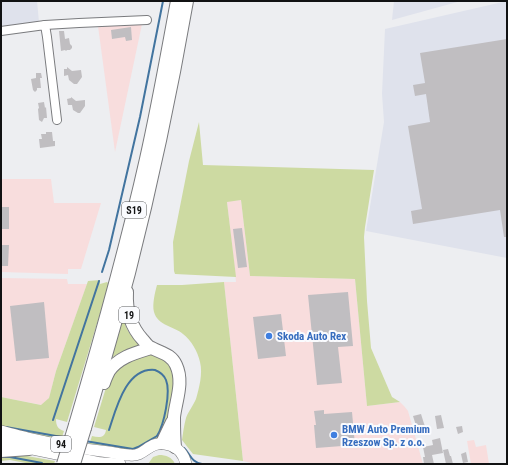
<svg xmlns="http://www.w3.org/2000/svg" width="508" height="465" font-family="'Roboto Condensed',sans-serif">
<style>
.commercial{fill:#f8dddd}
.built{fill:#dfe2ec}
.green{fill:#cddaa2}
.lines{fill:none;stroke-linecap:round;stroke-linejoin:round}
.stream{stroke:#42749f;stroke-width:2}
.building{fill:#c0bec1}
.minor-casing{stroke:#7a7b7e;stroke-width:10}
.major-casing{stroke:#7a7b7e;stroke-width:12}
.highway-casing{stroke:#7a7b7e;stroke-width:14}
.minor{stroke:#fff;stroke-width:8}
.major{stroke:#fff;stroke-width:11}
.highway{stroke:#fff;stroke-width:12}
.highway-bridge-casing{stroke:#7a7b7e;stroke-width:14;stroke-linecap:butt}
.highway-bridge{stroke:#fff;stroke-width:12}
.shop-dot{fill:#3f7fe0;stroke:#fafbfe;stroke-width:1.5}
.labels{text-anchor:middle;stroke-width:4;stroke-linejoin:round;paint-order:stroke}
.shield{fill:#fafbfe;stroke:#57585a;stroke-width:1}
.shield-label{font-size:10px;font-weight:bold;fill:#111213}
.shop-label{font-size:11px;font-weight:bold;fill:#366cbe;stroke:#fafbfe;text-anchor:start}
</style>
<rect width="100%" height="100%" fill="#edeef1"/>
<g class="commercial">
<polygon points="142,24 115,152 98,26"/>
<polygon points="1,179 51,179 54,203 101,203 81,269 68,269 68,274 1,272"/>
<polygon points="241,200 250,276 355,279 367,406 400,402 404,406 408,411 423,464 256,464 243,461 224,282 236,282 227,201"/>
<polygon points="1,278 67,279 68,284 87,284 56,371 49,398 42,405 1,397"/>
<polygon points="474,440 476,447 486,445 489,464 471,464 467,441"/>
</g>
<g class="built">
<polygon points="1,1 37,1 39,22 1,27"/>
<polygon points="394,1 461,1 392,20"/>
<polygon points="507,1 507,258 366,231 384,122 382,94 385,29"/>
</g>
<g class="green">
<polygon points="199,122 203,165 374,170 365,227 364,237 367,301 371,348 392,397 400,402 367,406 355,279 250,276 241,200 227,202 236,277 175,274 174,271 173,242 189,161"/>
<path d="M 100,280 L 100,284 L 107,282 L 109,284 L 67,422 L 56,419 C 56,426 58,429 64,431 L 61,440 L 1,427 L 1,397 L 41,405 L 49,398 L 56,371 L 88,281 Z"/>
<path d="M 224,282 L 243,461 L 193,454 L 182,440 C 183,433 184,425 186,418 C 188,412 193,406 196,399 C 199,388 203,374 200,362 C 198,352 191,340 183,334 C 174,326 158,326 154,312 C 152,305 155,292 157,285 L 182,285 Z"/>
<path d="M 123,315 C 124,328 132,338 141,346 C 131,348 121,351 113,357 L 112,356 Z"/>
<path d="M 141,355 C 146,355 152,354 157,356 C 188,365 169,414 163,435 L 139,451 L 89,445 L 92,436 C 99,438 105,438 106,430 L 94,427 L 108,381 L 114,370 Z"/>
<polygon points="1,453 10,453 55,461 54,464 31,464 10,460 1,461"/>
<path d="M 159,455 C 166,455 172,457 175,464 L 148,464 L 153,457 Z"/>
</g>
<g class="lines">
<g class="stream">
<polyline points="102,272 109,250 140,117 163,1"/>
<polyline points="53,420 99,281"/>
<polyline points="6,427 67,438"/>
<path d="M 109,430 C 116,409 126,367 155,370 C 160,372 164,375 166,380 C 171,392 164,425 157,436 L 158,436"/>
<polyline points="85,441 133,449 138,447 157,436"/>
<path d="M 184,448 C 191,455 191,462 202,464"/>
<polyline points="1,457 10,457 42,463"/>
</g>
</g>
<g class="building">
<polygon points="131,27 132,40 126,41 125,37 112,39 111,30"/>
<polygon points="59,31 64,31 65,39 69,38 70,44 72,46 72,48 70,50 67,50 66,51 65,50 61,51"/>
<polygon points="507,39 507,237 504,237 500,210 413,224 411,211 422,209 408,126 430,122 426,94 415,96 413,85 425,83 420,53"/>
<polygon points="67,67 72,71 81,70 82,77 77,84 74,84 69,80 68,75 64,76 64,69 67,69"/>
<polygon points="36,73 41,73 42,78 40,78 41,88 37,88 37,90 35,92 33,90 31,79 36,78"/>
<polygon points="71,97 76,101 85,100 85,106 80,113 78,113 73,110 72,105 68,105 67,99 71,98"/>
<polygon points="44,102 45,108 46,107 47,118 44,118 42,122 39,120 38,109 39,108 38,103"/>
<polygon points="46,132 52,132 53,141 55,141 55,146 40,148 39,139 42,139 41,134 46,134"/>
<rect x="1" y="207" width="8" height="22"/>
<polygon points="242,228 247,267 238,268 233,229"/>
<polygon points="1,245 9,245 8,266 1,266"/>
<polygon points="348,292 353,346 338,347 342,383 317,385 308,295"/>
<polygon points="44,302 49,358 16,361 10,306"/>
<polygon points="281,314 286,356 258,359 253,317"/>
<polygon points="324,410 324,414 352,412 355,445 316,448 314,425 316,425 314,411"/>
<polygon points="421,414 427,433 419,435 413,416"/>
<polygon points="441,415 444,428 437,429 435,416"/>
<polygon points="462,426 463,432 458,434 456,427"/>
<polygon points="440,438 443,453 432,455 434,464 424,464 423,457 425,457 423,447 433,445 432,440"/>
<polygon points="448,449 450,456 451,456 453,464 446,464 443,450"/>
<polygon points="466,452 468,462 463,463 461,454"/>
</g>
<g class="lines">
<defs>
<g id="minor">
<polyline points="45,25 79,23 147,20"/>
<polyline points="1,31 45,25 47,37 57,120"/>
</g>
<g id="major">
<path d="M 1,431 C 10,433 19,436 28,438 C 54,444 82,449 109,452 C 116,453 123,455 130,455 C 146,457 148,439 169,445 C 178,447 184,455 186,464"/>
<polyline points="1,441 23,447 105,464"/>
<polyline points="102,463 120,464"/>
</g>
<g id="highway">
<path d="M 127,292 C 126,310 130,326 143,340 C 145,342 148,347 152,348 C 161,353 171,354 176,365 C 184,382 176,400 174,417 C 174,427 174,437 175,447"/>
<path d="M 104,383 C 105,379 107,375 109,371 C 119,357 135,353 151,348"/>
<path d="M 75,425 C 101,337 126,248 146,159 C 158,106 167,54 177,1"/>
<path d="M 85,428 C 100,376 115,325 129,273 C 152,183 171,93 187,1"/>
<polyline points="162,443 172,422"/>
<polyline points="1,451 29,449"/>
</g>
</defs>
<use href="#minor" class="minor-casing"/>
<use href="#major" class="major-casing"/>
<use href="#highway" class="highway-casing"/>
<use href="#minor" class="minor"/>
<use href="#major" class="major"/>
<use href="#highway" class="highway"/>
<defs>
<g id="highway-bridge">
<polyline points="63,464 75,425"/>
<polyline points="74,464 85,428"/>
</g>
</defs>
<use href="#highway-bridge" class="highway-bridge-casing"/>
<use href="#highway-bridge" class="highway-bridge"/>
</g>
<g class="shop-dot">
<circle cx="269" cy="336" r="4"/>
<circle cx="334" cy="435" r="4"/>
</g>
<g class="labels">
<g class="shield">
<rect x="122" y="202" width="24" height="16" rx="3"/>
<rect x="119" y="307" width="20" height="16" rx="3"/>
<rect x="51" y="436" width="20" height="16" rx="3"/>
</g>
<g class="shield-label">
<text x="134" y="214">S19</text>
<text x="129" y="319">19</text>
<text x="61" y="448">94</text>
</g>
<g class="shop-label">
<text x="277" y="340">Skoda Auto Rex</text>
<text x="342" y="433">BMW Auto Premium<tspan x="342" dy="13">Rzeszow Sp. z o.o.</tspan></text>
</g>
</g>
<rect width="508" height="465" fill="none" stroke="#111213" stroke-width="4"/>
</svg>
